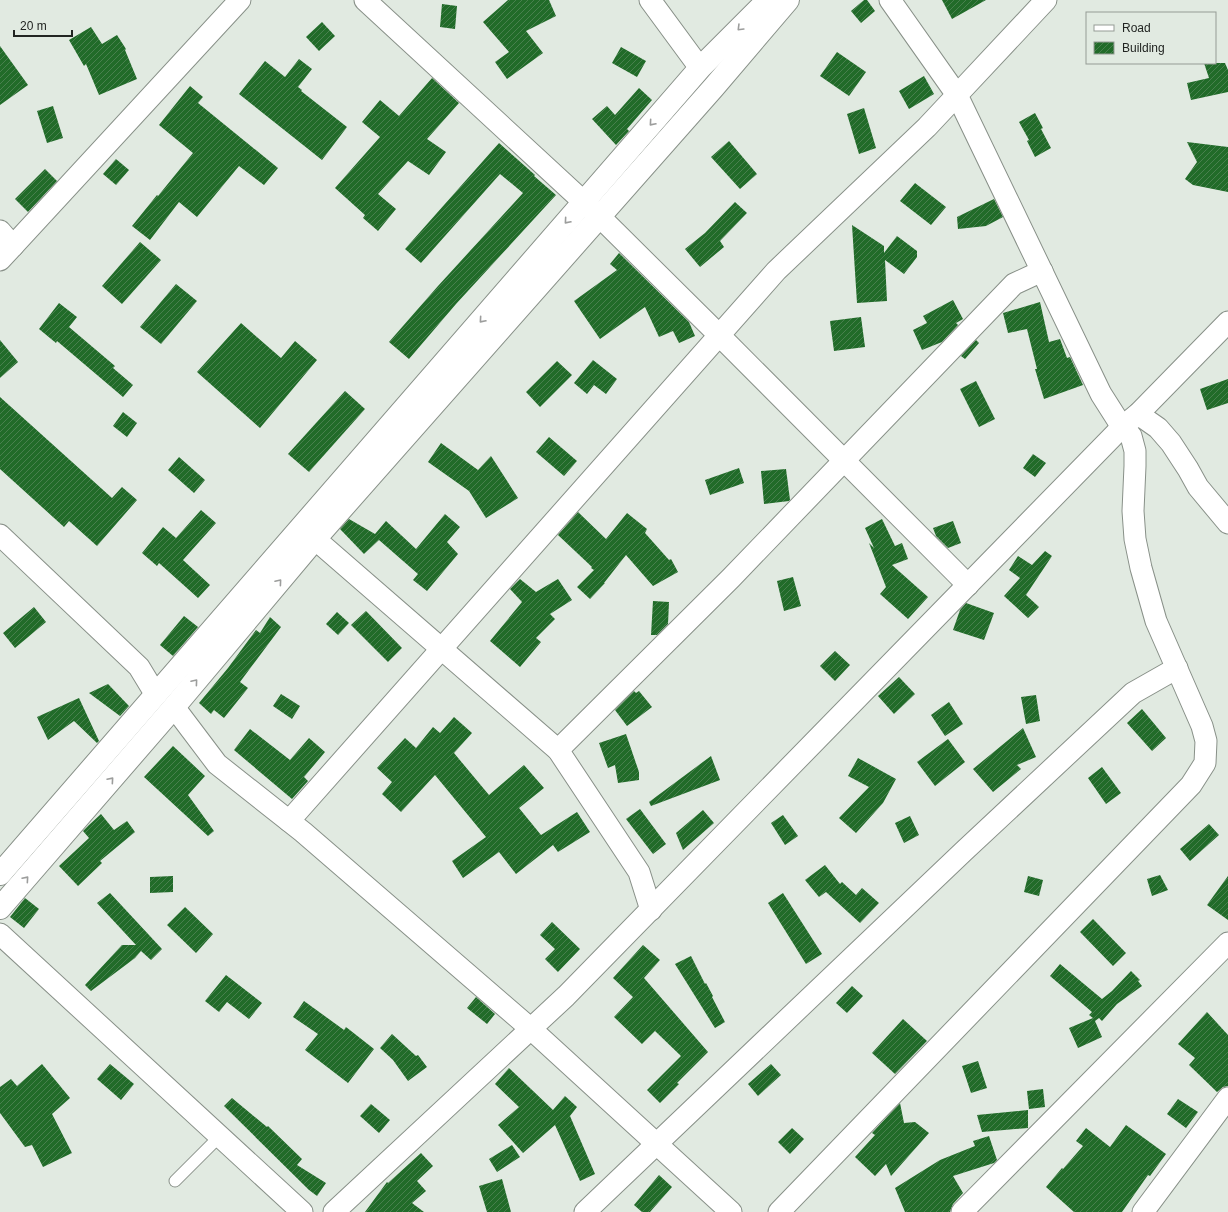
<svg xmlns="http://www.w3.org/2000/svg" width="1228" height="1212" font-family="Helvetica,sans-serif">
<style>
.building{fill:url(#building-hatch)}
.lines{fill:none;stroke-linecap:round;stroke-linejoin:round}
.service-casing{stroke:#889088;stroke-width:13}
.minor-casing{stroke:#889088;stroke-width:23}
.tertiary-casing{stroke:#889088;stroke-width:24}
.service{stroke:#fff;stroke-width:11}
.minor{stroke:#fff;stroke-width:21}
.tertiary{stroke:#fff;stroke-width:22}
.oneway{stroke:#9c9d9c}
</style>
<defs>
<pattern id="building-hatch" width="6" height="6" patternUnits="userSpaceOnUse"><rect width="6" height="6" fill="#216b29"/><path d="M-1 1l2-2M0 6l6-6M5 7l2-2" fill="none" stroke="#48804e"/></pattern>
</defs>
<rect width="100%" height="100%" fill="#e1eae1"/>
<g class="building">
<polygon points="508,0 549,0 556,16 526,31 543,53 507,79 495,62 509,52 483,22"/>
<polygon points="864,0 867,0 875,11 861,23 851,11"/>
<polygon points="942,0 986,0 952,19"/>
<polygon points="442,4 457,6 455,29 440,27"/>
<polygon points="322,22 335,36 319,51 306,37"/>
<polygon points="91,27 102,44 117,35 126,49 125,50 137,79 99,95 86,64 84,66 69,40"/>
<polygon points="0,46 28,85 0,105"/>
<polygon points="621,47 646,61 637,77 612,63"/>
<polygon points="837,52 866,72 849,96 820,76"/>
<polygon points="299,59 312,69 298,87 302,90 301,91 347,127 322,160 239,94 265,61 285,77"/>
<polygon points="1204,63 1225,63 1228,70 1228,92 1191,100 1187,83 1209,78"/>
<polygon points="924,76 934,94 909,109 899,91"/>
<polygon points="432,78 459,103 427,139 446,152 429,175 408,161 378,194 396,209 378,231 363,218 365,215 335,188 380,137 362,122 380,100 399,116"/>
<polygon points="190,86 203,97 198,103 278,168 264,185 239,166 197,217 179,202 150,240 132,226 157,195 158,196 193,153 159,125"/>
<polygon points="639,88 652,100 627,129 629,131 616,145 592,119 607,106 615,115"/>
<polygon points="53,106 63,138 47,143 37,111"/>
<polygon points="864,108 876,148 859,154 847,114"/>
<polygon points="1035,113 1043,128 1041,129 1051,148 1035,157 1027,141 1029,140 1019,122"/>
<polygon points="729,141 757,174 740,189 711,157"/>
<polygon points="1187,142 1228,147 1228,192 1193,185 1185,179 1197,162"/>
<polygon points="499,143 535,175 534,176 556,195 456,304 409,359 389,342 438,286 523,193 500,174 421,263 405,249"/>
<polygon points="116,159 129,170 116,185 103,174"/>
<polygon points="45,169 57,181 28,212 15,199"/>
<polygon points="915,183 946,207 931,225 900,201"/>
<polygon points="994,199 1003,217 986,226 958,229 957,217"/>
<polygon points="735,202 747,213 720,241 724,247 700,267 685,249 705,233"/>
<polygon points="852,225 884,246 884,253 897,236 917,251 917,257 904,274 885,260 887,301 857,303"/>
<polygon points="140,242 161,260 122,304 102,286"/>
<polygon points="619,253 689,322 695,336 679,343 673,331 659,337 645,307 600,339 574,301 617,270 610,264"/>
<polygon points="176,284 197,301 161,344 140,327"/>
<polygon points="953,300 963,319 956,323 958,325 942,342 922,350 913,330 927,323 923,316"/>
<polygon points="1040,302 1049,342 1060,339 1067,358 1070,357 1083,385 1044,399 1035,369 1037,369 1027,329 1008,333 1003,313"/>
<polygon points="59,303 77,317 69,327 115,366 113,368 133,385 123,397 57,341 56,343 39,329"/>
<polygon points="861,317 865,347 834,351 830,321"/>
<polygon points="241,323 281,358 295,341 317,360 260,428 197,372"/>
<polygon points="0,340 18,362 0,378"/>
<polygon points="976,340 979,343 965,359 961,356"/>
<polygon points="593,360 617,379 606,394 594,385 587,394 574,383"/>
<polygon points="557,361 572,375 540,407 526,392"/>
<polygon points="1228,379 1228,403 1207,410 1200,389"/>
<polygon points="976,381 995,419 979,427 960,389"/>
<polygon points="345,391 365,409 309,472 288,454"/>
<polygon points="0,397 112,498 122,487 137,500 97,546 69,521 64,527 0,469"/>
<polygon points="123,412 137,423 127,437 113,426"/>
<polygon points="549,437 577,461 564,476 536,452"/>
<polygon points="441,443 478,470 491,456 518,498 486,518 469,491 428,462"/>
<polygon points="1033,454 1046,463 1035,477 1023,468"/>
<polygon points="179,457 205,480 194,493 168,470"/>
<polygon points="739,468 744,483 710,495 705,480"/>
<polygon points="786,469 790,500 789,501 764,504 761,471"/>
<polygon points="201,510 216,523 183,560 210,585 198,598 159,563 157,566 142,553 163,527 176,538"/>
<polygon points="578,512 606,539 627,513 647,529 645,533 669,560 671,559 678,572 653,586 626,555 604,583 605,583 590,599 577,587 594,570 591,568 592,567 558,535"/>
<polygon points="445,514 460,527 447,542 458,554 427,591 413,580 418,574 379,540 364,554 340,529 349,519 375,534 386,521 416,549"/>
<polygon points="882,519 895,546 902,543 908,559 892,565 928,597 908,619 880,594 886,587 869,543 874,548 865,528"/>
<polygon points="953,521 961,543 948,548 936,536 933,528"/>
<polygon points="1045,551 1052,556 1026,595 1039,607 1028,618 1004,596 1020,578 1009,570 1018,556 1032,565"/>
<polygon points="793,577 801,606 784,611 777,581"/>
<polygon points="520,579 536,592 558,579 572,600 550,614 555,619 536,638 541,642 520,667 490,641 522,602 510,589"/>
<polygon points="653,601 669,602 668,624 657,635 651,635"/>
<polygon points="966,603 994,613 984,640 953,630 960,610"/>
<polygon points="34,607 46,622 15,648 3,633"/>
<polygon points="366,611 402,648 388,662 351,625"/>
<polygon points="337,612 349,623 338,635 326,624"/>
<polygon points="184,616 198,627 173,656 160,645"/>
<polygon points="270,617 281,627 240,682 248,688 224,718 214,710 211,714 199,703 228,668 256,630 260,633"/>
<polygon points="835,651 850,665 835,681 820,666"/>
<polygon points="899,677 915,694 894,714 878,696"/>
<polygon points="108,684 129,706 120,716 89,693"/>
<polygon points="634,691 636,693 639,691 652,707 627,726 615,710"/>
<polygon points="281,694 300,706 292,719 273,706"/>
<polygon points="1036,695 1040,721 1026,724 1021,697"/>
<polygon points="79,698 99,741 97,743 74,721 48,740 37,717"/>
<polygon points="949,702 963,724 945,736 931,715"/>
<polygon points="1142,709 1166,738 1152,751 1127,723"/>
<polygon points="454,717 472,733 454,753 489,795 524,765 544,788 519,808 541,835 577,812 590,832 558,852 553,845 516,874 499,852 463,878 452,861 486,837 435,775 401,812 382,794 392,782 377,768 405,738 416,748 433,727 440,733"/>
<polygon points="1023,728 1036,757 1017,765 1021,769 993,792 973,769"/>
<polygon points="250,729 290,760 309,738 325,752 304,777 308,781 292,799 234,750"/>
<polygon points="626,734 639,772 639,780 618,783 615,765 608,768 599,743"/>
<polygon points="948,739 965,762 935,786 917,762"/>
<polygon points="173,746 205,776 188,795 214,831 208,836 144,777"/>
<polygon points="711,756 720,780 651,806 649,802"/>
<polygon points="858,758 896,779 883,803 856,833 839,818 869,787 848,776"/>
<polygon points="1102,767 1121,793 1106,804 1088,778"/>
<polygon points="640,809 666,844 653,854 626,819"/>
<polygon points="703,810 714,823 683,850 676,833"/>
<polygon points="101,814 114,830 127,821 135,832 100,861 102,863 78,886 59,866 89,838 83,831 89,825"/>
<polygon points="783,815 798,836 785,845 771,823"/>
<polygon points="910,816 919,835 904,843 895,823"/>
<polygon points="1209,824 1219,835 1190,861 1180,849"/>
<polygon points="825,865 840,884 842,882 856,895 862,888 879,903 860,923 826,892 819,897 805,880"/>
<polygon points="1160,875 1168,890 1152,896 1147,879"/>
<polygon points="173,876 173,892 150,893 150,877"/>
<polygon points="1028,876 1043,880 1039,896 1024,892"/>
<polygon points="1228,876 1228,920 1207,905"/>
<polygon points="110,893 162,949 151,960 141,951 135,958 91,991 85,985 122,945 136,945 97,903"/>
<polygon points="783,893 822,954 806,964 768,903"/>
<polygon points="25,898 39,909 24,928 10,917"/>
<polygon points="185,907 213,934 196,953 167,925"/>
<polygon points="1093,919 1126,953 1113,966 1080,932"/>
<polygon points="552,922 580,949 558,972 545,959 555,949 540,935"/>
<polygon points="643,945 660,960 644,978 708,1052 677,1083 679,1084 660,1103 647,1090 681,1056 655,1031 642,1044 614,1017 633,997 613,978"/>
<polygon points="691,956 705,984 706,983 713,996 712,997 725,1022 715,1028 675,964"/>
<polygon points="1060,964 1102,999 1112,991 1131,971 1140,980 1138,981 1142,986 1117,1004 1102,1021 1099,1018 1095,1021 1102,1037 1078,1048 1069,1028 1093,1018 1089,1015 1092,1012 1050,976"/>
<polygon points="226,975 262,1003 249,1019 227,1002 219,1012 205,1001"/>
<polygon points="852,986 863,996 847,1013 836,1003"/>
<polygon points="476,997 495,1014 487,1024 467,1008"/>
<polygon points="304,1001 344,1030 346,1027 374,1049 348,1083 305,1050 318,1034 293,1017"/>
<polygon points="1207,1012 1228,1035 1228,1086 1223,1087 1217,1092 1189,1065 1195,1058 1178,1044"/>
<polygon points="903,1019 927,1041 895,1074 872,1053"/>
<polygon points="392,1034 416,1056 418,1055 427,1067 408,1081 393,1060 380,1048"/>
<polygon points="978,1061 987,1088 971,1093 962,1066"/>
<polygon points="42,1064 70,1098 52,1114 72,1153 43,1167 32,1145 25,1147 0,1113 0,1087 11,1079 17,1086"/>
<polygon points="110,1064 134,1084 121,1100 97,1079"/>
<polygon points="771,1064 781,1075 758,1096 748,1084"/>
<polygon points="509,1068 553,1110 565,1096 577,1107 570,1116 595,1174 580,1181 555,1125 523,1153 498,1125 519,1107 495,1084"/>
<polygon points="1043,1089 1045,1107 1029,1109 1027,1091"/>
<polygon points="232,1098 267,1127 268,1126 302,1159 297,1165 326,1183 317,1196 309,1190 224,1106"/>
<polygon points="1178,1099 1198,1112 1186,1128 1167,1114"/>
<polygon points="900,1103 904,1123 915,1122 929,1133 891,1176 886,1164 875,1176 855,1157 875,1135 872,1133"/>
<polygon points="371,1104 390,1120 379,1133 360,1116"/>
<polygon points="1028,1110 1028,1128 982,1132 977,1115"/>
<polygon points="1126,1125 1166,1154 1150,1176 1148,1175 1122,1212 1074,1212 1046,1187 1062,1168 1063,1169 1083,1146 1076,1141 1086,1128 1110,1147"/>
<polygon points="792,1128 804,1139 790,1154 778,1142"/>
<polygon points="989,1136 997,1160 994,1163 953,1176 963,1193 953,1204 951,1209 950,1212 905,1212 895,1188 940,1160 975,1146 973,1141"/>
<polygon points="512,1145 520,1157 497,1172 489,1159"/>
<polygon points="421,1153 433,1166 417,1181 426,1191 412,1203 424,1212 365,1212 387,1182 388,1183"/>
<polygon points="659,1175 672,1187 650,1212 642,1212 634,1205"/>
<polygon points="502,1179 511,1212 487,1212 479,1186"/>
</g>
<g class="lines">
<defs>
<polyline id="service" points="175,1181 220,1136"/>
<g id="minor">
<polyline points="365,0 600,217 720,336 968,585"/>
<polyline points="650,0 700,68"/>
<polyline points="0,231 13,246"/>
<polyline points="0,260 240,0"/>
<polyline points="1138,414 1158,428 1171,443 1188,469 1198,487 1228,523"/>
<polyline points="303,526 315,539 558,750 639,872 651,910"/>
<polyline points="0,535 139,667 156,695"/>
<polyline points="174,707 217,764 303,832 531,1029 731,1212"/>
<polyline points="558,750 731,578 1014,284 1042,271"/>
<polyline points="289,821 776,271 927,127 957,95 890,0"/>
<polyline points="0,934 302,1212"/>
<polyline points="334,1212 566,996 1122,427 1138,414 1228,322"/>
<polyline points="585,1212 964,851 1133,693 1177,668"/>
<polyline points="779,1212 1191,785 1205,763 1206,741 1202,726 1156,621 1141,568 1135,539 1133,511 1135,466 1135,451 1131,436 1122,427 1101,394 957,95 1046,0"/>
<polyline points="962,1212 1228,943"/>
<polyline points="1143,1212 1228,1098"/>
</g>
<g id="tertiary">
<polyline points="0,874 700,68 768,0"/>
<polyline points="0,908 174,707 315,539 714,87 788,0"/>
</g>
</defs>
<use href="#service" class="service-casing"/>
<use href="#minor" class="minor-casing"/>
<use href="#tertiary" class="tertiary-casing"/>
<use href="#service" class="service"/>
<use href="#minor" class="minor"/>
<use href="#tertiary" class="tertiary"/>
</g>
<defs><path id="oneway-chevron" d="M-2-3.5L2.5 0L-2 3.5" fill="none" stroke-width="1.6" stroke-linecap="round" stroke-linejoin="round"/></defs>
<g class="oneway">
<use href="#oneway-chevron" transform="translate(740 28) rotate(135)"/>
<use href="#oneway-chevron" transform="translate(652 123) rotate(131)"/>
<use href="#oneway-chevron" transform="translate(567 221) rotate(131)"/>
<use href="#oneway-chevron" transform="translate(482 320) rotate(131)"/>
<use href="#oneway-chevron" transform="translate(279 582) rotate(-50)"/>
<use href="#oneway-chevron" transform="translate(195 682) rotate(-50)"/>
<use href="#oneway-chevron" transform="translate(111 780) rotate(-49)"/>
<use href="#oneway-chevron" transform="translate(26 879) rotate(-49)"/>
</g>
<rect x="1086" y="12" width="130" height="52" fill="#e1eae1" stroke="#959b95"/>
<rect x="1094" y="25" width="20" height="6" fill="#ffffff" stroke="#959b95"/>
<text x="1122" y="32" font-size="12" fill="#222522">Road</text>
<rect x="1094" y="42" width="20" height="12" fill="url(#building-hatch)" stroke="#959b95"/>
<text x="1122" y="52" font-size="12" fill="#222522">Building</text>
<path d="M14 30v6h58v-6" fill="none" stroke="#222522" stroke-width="2"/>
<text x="20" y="30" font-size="12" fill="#222522" stroke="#e1eae1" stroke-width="3" paint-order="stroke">20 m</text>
</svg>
